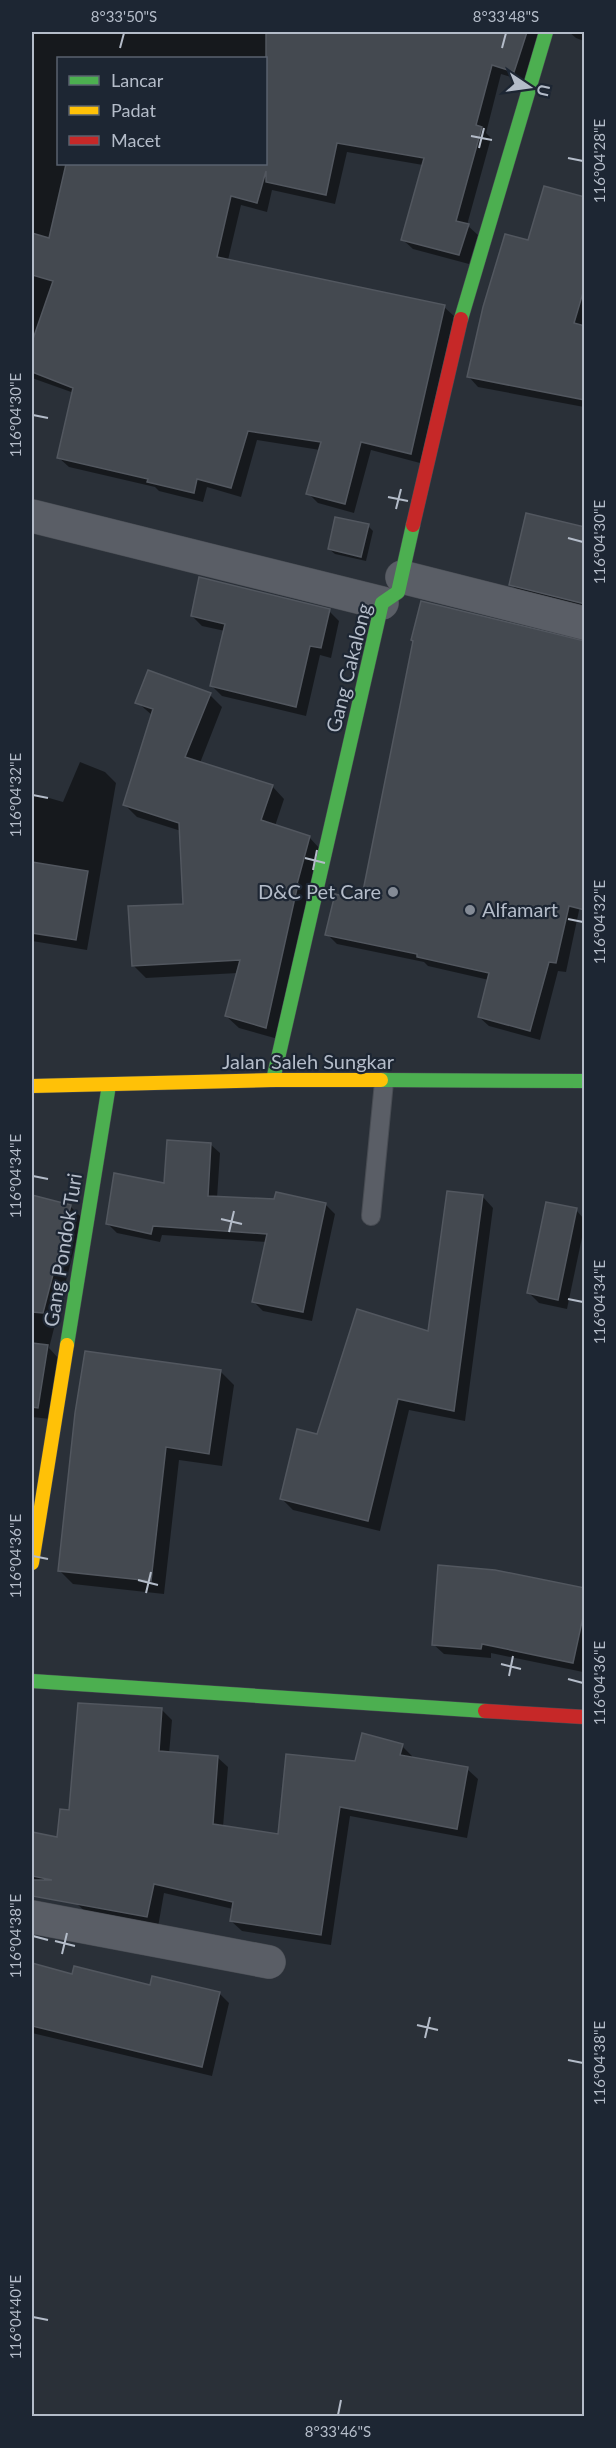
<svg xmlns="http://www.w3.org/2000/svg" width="616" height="2448" font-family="Lato,sans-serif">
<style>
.shadow{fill:#0007;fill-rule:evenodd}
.building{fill:#444950;stroke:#52575f;stroke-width:1.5}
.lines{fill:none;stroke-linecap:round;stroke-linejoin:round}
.lane-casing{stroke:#484c53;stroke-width:20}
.street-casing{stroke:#484c53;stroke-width:34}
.fast-casing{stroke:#484c53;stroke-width:15}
.slow-casing{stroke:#484c53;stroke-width:15}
.jam-casing{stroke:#484c53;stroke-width:15}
.lane{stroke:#5a5e66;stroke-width:18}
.street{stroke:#5a5e66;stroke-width:33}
.fast{stroke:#4caf50;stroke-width:14}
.slow{stroke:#ffc107;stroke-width:14}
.jam{stroke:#c62828;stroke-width:14}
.ticks{fill:none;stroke:#b4bcc9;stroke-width:2}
.poi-dot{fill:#848b96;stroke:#1d2633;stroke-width:2}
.labels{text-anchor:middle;stroke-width:4.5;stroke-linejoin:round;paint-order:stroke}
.street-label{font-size:20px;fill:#b4bcc9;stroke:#1d2633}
.poi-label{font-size:20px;fill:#b4bcc9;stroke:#1d2633;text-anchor:end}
.neatline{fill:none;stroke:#b4bcc9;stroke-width:2}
.ticks-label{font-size:15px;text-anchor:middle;fill:#b4bcc9}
</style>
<rect width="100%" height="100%" fill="#2a3038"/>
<g class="shadow">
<path d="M 32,32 L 541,32 L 524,81 L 501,74 L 486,133 L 491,138 L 467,225 L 478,235 L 469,264 L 413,249 L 403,240 L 423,165 L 347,152 L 335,204 L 272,190 L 267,212 L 241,205 L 228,260 L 444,307 L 454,316 L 420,463 L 371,450 L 354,513 L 318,503 L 308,493 L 320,450 L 257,440 L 241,497 L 207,487 L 203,502 L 159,491 L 155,487 L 69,467 L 59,458 L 74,393 L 32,378 ZM 58,58 L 266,58 L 266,164 L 58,164 Z"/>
<polygon points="569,32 584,32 584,41 576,38"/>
<polygon points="584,199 584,407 478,387 469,377 530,242"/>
<polygon points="368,526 373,531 366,561 335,554 329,549"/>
<polygon points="584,529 584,610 521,594 511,584"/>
<polygon points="329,611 339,621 331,658 320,655 306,716 222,696 212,686 225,631 202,626 192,616"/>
<polygon points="210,695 222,707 200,763 272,786 284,799 275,826 309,837 321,850 278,1039 239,1028 226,1016 238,973 146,978 133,965 184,905 181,831 137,817 125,805 153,716 137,702"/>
<polygon points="80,762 105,772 116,783 87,950 32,941 32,793 63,802"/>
<polygon points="584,887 566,972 558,971 540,1040 489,1026 479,1017 489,980 428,966 424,962 337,944 327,934 362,903"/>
<polygon points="210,1144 220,1153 217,1198 325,1204 335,1214 312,1321 263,1311 254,1302 267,1242 162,1235 160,1242 117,1233 107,1223 165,1185"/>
<polygon points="32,1196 70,1206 82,1218 49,1348 59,1359 50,1419 32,1417"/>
<polygon points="482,1196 493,1208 465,1421 409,1410 380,1531 293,1510 281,1498 318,1436 429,1333"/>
<polygon points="576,1210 584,1219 584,1228 567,1309 539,1303 528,1292"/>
<polygon points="221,1372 234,1385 222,1466 179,1460 164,1594 73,1584 60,1571"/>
<polygon points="584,1590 583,1672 491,1653 491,1658 444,1654 433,1644"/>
<polygon points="162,1710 172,1720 169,1754 217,1757 228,1767 223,1827 279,1836 356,1763 402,1746 412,1756 412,1759 467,1769 478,1779 467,1838 350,1816 331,1945 242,1931 231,1921 233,1909 164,1893 158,1927 88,1914 77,1904 32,1881 32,1834 59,1839 70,1812"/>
<polygon points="32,1965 73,1975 151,1987 219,1993 229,2003 212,2076 32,2033"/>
</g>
<g class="building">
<polygon points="266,32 527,32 514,72 492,65 476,125 482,127 456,221 469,224 459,255 401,240 424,158 337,143 326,195 266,182 266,171 257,203 231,196 217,257 445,305 411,454 361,442 345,504 306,494 321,442 248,431 231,488 197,479 194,493 147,482 148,479 57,458 73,388 32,372 32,342 53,281 32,275 32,233 49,238 66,164 266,164"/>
<polygon points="544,186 585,197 585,286 574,323 585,326 585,400 467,377 483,307 505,234 528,240"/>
<polygon points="526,513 585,527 585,604 509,585"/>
<polygon points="335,517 369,524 361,557 328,549"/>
<polygon points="199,577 330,609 321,648 310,646 296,707 210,686 225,624 191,616"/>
<polygon points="421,601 585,641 585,910 569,906 556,963 549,962 530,1031 478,1017 489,973 417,957 417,954 325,935 335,894 361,901 413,641 411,640"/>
<polygon points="148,670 211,693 185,757 273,785 261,820 310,836 297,884 298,884 266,1028 225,1016 240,960 132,966 128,906 183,904 179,823 123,805 153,709 135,703"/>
<polygon points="32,862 88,871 76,940 32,933"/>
<polygon points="167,1140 211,1143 208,1196 274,1199 276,1192 326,1203 303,1312 252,1302 267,1234 153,1226 151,1234 106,1224 114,1173 164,1183"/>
<polygon points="447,1191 483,1195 454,1411 398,1399 368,1521 280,1499 297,1429 317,1434 357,1309 428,1331"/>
<polygon points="32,1195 71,1205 43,1313 32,1312"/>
<polygon points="546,1202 577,1208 558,1300 527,1293"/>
<polygon points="32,1343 48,1345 38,1408 32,1407"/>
<polygon points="85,1351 221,1370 209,1454 166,1447 151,1581 58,1571 75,1413"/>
<polygon points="438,1565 495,1570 585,1588 585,1608 573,1663 482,1644 481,1649 432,1645"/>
<polygon points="78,1703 162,1708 159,1751 218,1756 213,1824 278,1834 286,1754 355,1761 362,1733 403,1744 400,1755 468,1767 457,1829 340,1807 321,1935 230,1921 233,1902 154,1884 147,1917 32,1896 33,1880 52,1880 32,1876 32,1832 57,1837 60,1809 69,1810"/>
<polygon points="32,1963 72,1974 74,1966 150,1985 152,1976 220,1992 202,2067 32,2026"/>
</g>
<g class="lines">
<defs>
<polyline id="lane" points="371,1216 384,1082"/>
<g id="street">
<polyline points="32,516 382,603"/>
<polyline points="402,577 584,623"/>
<polyline points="32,1917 269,1962"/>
</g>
<g id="fast">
<polyline points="461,319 546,32"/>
<polyline points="273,1080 382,603 398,592 413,525"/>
<polyline points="381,1080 584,1081"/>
<polyline points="67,1345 109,1085"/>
<polyline points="32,1681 485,1711"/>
</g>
<g id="slow">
<polyline points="32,1086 273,1080 381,1080"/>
<polyline points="32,1563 67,1345"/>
</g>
<g id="jam">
<polyline points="413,525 461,319"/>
<polyline points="485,1711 584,1717"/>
</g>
</defs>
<use href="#lane" class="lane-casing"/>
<use href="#street" class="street-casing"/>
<use href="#fast" class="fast-casing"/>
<use href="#slow" class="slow-casing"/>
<use href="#jam" class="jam-casing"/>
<use href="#lane" class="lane"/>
<use href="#street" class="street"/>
<use href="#fast" class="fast"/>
<use href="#slow" class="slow"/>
<use href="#jam" class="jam"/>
</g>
<path class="ticks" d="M 120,48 L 124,33M 502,48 L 506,33M 471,136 L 492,140M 479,148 L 484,128M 568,158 L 583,161M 33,415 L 48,418M 388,497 L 408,501M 396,509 L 401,489M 568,538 L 583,542M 33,795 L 48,798M 305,858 L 325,863M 313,870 L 317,850M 568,919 L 583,922M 33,1176 L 48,1179M 221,1219 L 242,1224M 229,1232 L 234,1211M 568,1299 L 583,1302M 33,1556 L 48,1559M 138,1580 L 158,1585M 146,1593 L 151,1572M 501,1664 L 521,1669M 509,1676 L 513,1656M 568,1679 L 583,1683M 33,1936 L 48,1940M 55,1941 L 75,1946M 62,1954 L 67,1933M 417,2025 L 438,2030M 425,2038 L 430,2017M 568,2060 L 583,2063M 33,2317 L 48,2320M 338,2415 L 341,2400"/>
<g class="poi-dot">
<circle cx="393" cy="892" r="6"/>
<circle cx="470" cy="910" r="6"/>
</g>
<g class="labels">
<g class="street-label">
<text transform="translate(349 668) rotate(-76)" y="7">Gang Cakalong</text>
<text x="308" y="1069">Jalan Saleh Sungkar</text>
<text transform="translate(63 1250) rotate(-81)" y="7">Gang Pondok Turi</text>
</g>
<g class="poi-label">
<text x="381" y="899">D&amp;C Pet Care</text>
<text x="482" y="917" text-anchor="start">Alfamart</text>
</g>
</g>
<rect width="616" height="2448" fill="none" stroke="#1d2633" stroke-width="66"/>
<rect x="57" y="57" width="210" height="108" fill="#1d2633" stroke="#59626f" stroke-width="1.5"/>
<rect x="69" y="76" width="30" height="9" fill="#4caf50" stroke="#59626f" stroke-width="1.5"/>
<text x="111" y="87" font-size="18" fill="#b4bcc9">Lancar</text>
<rect x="69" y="106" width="30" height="9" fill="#ffc107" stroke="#59626f" stroke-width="1.5"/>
<text x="111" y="117" font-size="18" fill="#b4bcc9">Padat</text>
<rect x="69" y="136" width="30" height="9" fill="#c62828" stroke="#59626f" stroke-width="1.5"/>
<text x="111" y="147" font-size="18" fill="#b4bcc9">Macet</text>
<g transform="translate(529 87) rotate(103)" stroke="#1d2633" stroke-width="4.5" paint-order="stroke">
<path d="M0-4.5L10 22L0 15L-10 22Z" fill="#b4bcc9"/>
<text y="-9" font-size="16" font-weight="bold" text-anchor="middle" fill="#b4bcc9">U</text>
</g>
<rect x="33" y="33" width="550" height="2382" class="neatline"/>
<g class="ticks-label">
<text x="124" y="22">8°33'50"S</text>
<text x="506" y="22">8°33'48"S</text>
<text transform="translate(600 161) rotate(-90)" y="5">116°04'28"E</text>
<text transform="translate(16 415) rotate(-90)" y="5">116°04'30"E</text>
<text transform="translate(600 542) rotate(-90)" y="5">116°04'30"E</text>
<text transform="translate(16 795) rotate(-90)" y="5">116°04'32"E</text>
<text transform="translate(600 922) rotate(-90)" y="5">116°04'32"E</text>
<text transform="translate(16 1176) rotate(-90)" y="5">116°04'34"E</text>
<text transform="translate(600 1302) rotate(-90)" y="5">116°04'34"E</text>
<text transform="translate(16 1556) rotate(-90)" y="5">116°04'36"E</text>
<text transform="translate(600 1683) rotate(-90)" y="5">116°04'36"E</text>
<text transform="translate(16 1936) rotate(-90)" y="5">116°04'38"E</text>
<text transform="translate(600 2063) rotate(-90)" y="5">116°04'38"E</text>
<text transform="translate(16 2317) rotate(-90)" y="5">116°04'40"E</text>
<text x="338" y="2437">8°33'46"S</text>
</g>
</svg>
